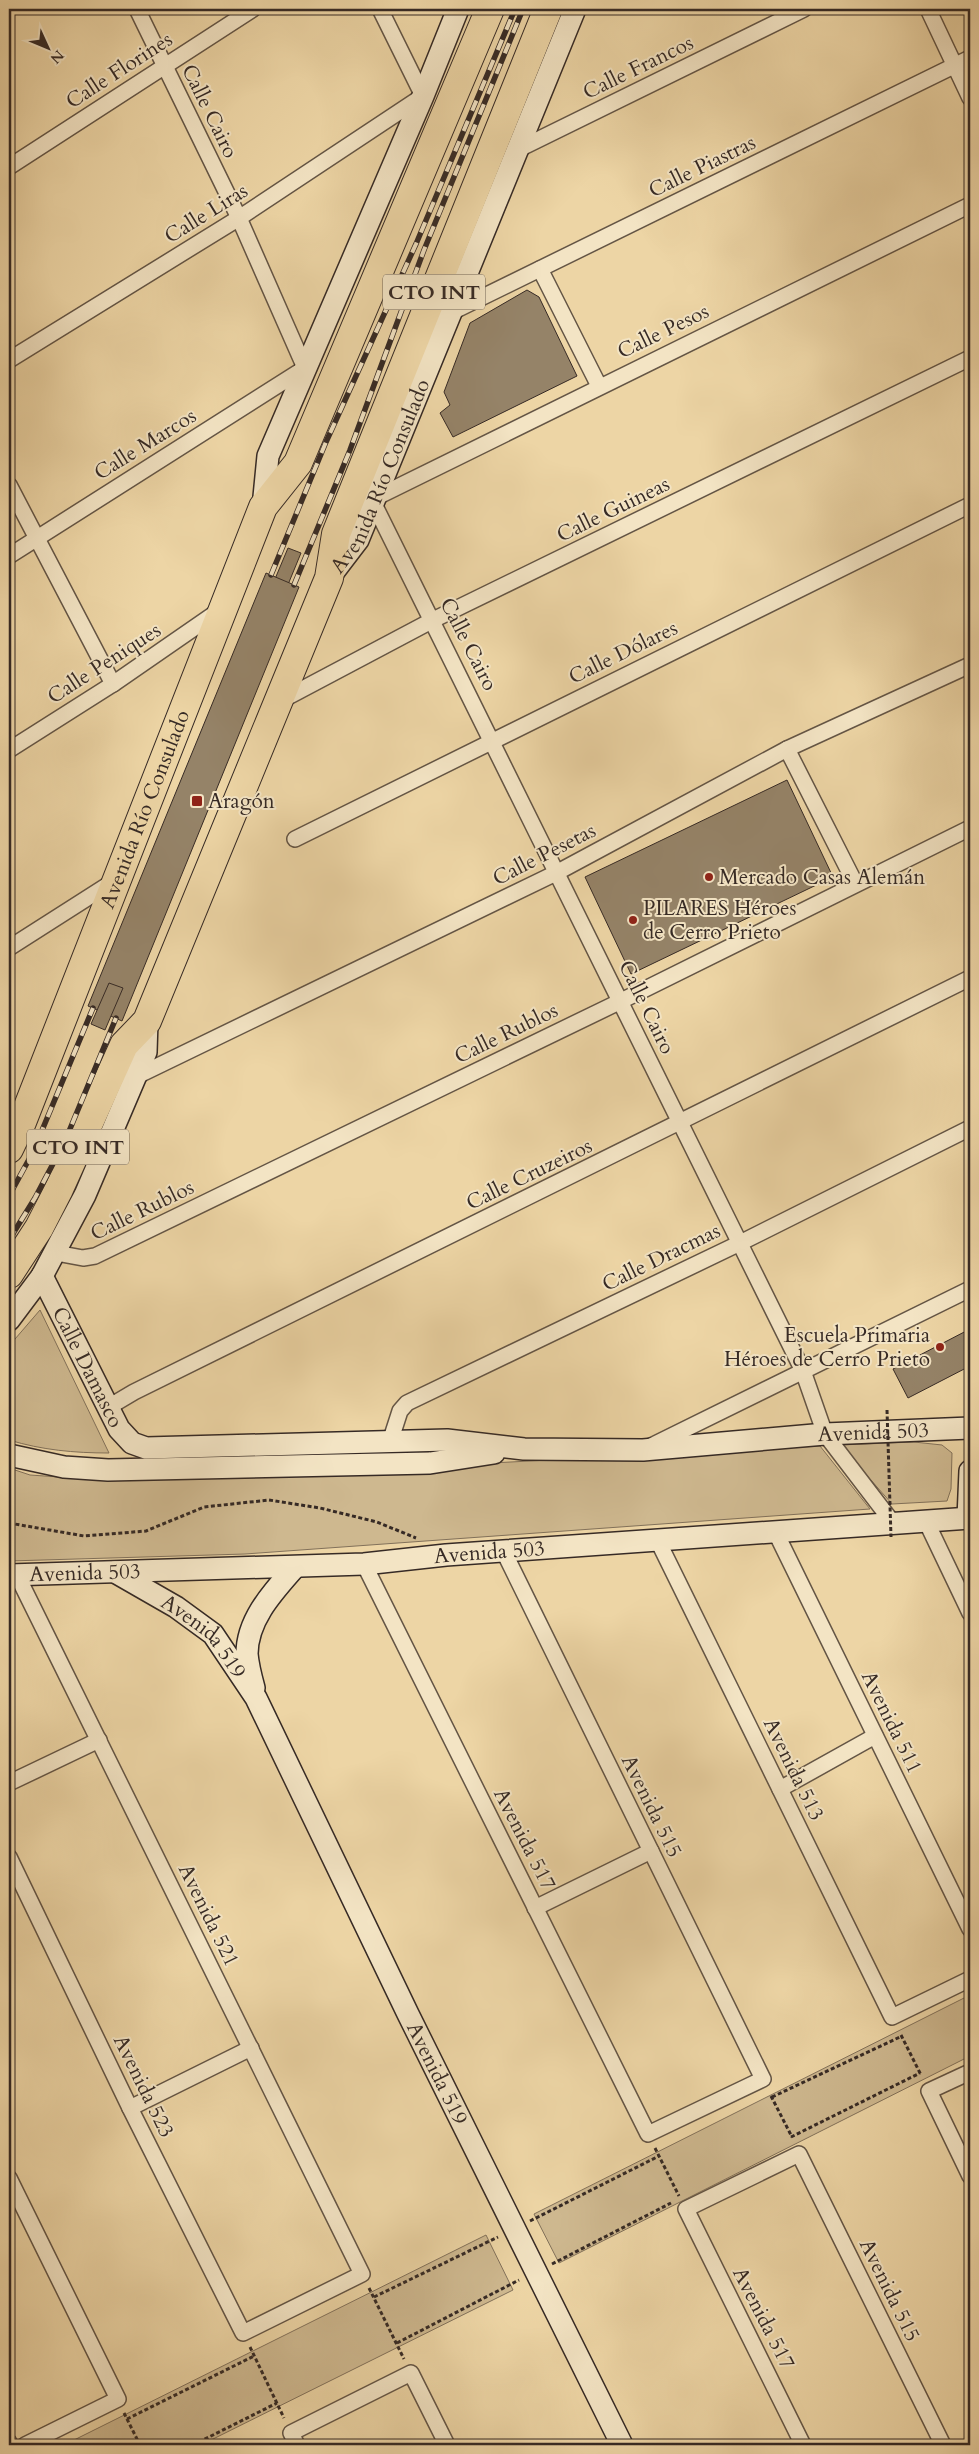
<svg xmlns="http://www.w3.org/2000/svg" width="979" height="2454" font-family="Cardo,serif">
<style>
.green{fill:#ceb88f;stroke:#82715a}
.building{fill:#958368;stroke:#362a25}
.lines{fill:none;stroke-linecap:round;stroke-linejoin:round}
.street-casing{stroke:#645545;stroke-width:18}
.secondary-casing{stroke:#362a25;stroke-width:24}
.highway-casing{stroke:#362a25;stroke-width:30}
.path{stroke:#362a25;stroke-width:3;stroke-dasharray:4 2.5;stroke-linecap:butt}
.street{stroke:#f3e4c4;stroke-width:15}
.secondary{stroke:#f3e4c4;stroke-width:21}
.highway{stroke:#edd5a5;stroke-width:28}
.rail-casing{stroke:#362a25;stroke-width:5.5}
.rail{stroke:#f3e4c4;stroke-width:4;stroke-dasharray:11;stroke-linecap:butt}
.path-bridge{stroke:#362a25;stroke-width:3;stroke-dasharray:4 2.5;stroke-linecap:butt}
.poi-dot{fill:#8f2418;stroke:#f3e4c4;stroke-width:2}
.labels{text-anchor:middle;stroke-width:4;stroke-linejoin:round;paint-order:stroke}
.shield{fill:#f3e4c4;stroke:#6f6255;stroke-width:1}
.shield-label{font-size:20px;font-weight:bold;fill:#362a25}
.street-label{font-size:21px;fill:#362a25;stroke:#f3e4c4}
.poi-label{font-size:21px;fill:#362a25;stroke:#f3e4c4;text-anchor:start}
</style>
<rect width="100%" height="100%" fill="#edd5a5"/>
<filter id="stains"><feTurbulence type="fractalNoise" baseFrequency=".004" numOctaves="4"/><feColorMatrix values="0 0 0 0 .2 0 0 0 0 .09 0 0 0 0 .02 0 0 0 .5 -.17"/></filter>
<radialGradient id="worn" r=".72"><stop offset=".6" stop-color="#630" stop-opacity="0"/><stop offset="1" stop-color="#630" stop-opacity=".3"/></radialGradient>
<g class="green">
<path d="M 40,1310 L 109,1453 C 74,1453 42,1450 9,1440 L 9,1346 Z"/>
<polygon points="914,1442 942,1445 952,1453 951,1489 947,1501 892,1504 840,1445"/>
<polygon points="820,1446 870,1509 245,1554 9,1561 9,1468 30,1475 103,1480 279,1474"/>
<polygon points="970,1995 970,2056 559,2263 534,2214"/>
<polygon points="486,2235 513,2290 201,2445 64,2445"/>
</g>
<g class="building">
<polygon points="527,290 539,297 577,376 453,437 440,413 450,405 444,392 470,323"/>
<polygon points="288,548 301,553 280,604 267,598"/>
<polygon points="266,573 299,587 122,1021 88,1006"/>
<polygon points="787,780 833,877 631,974 585,877"/>
<polygon points="109,983 123,988 105,1030 91,1024"/>
<polygon points="970,1329 970,1366 908,1398 893,1369"/>
</g>
<g class="lines">
<defs>
<g id="street">
<polyline points="928,9 970,98"/>
<polyline points="517,150 804,9"/>
<polyline points="9,167 253,9"/>
<polyline points="540,269 599,386"/>
<polyline points="452,312 970,58"/>
<polyline points="9,360 239,218 423,96 380,9"/>
<polyline points="9,485 113,684"/>
<polyline points="375,498 970,205"/>
<polyline points="373,502 803,1371 825,1434 893,1523"/>
<polyline points="9,556 305,368 239,218 137,9"/>
<polyline points="280,701 433,620 970,358"/>
<polyline points="787,749 855,883"/>
<polyline points="9,750 113,684 220,610"/>
<polyline points="295,839 970,505"/>
<polyline points="9,948 114,881"/>
<polyline points="135,1077 556,873 787,749 970,665"/>
<polyline points="56,1253 83,1258 95,1256 621,1001 970,828"/>
<polyline points="107,1408 134,1392 970,978"/>
<polyline points="390,1442 400,1411 407,1403 740,1243 970,1128"/>
<polyline points="651,1446 970,1289"/>
<polyline points="926,1521 970,1613"/>
<polyline points="776,1533 970,1929"/>
<polyline points="658,1541 892,2017 970,1979"/>
<polyline points="364,1564 648,2134 763,2079 504,1552"/>
<polyline points="9,1783 99,1740"/>
<polyline points="780,1789 875,1736"/>
<polyline points="9,1857 130,2108 243,2333 362,2274 17,1575"/>
<polyline points="535,1908 651,1851"/>
<polyline points="970,2072 929,2091 970,2176"/>
<polyline points="130,2108 251,2048"/>
<polyline points="9,2178 118,2399 25,2445"/>
<polyline points="9,2442 10,2445"/>
<polyline points="297,2445 291,2433 411,2373 447,2445"/>
<polyline points="803,2445 686,2209 799,2154 943,2445"/>
</g>
<g id="secondary">
<polyline points="263,507 268,456 423,96 458,9"/>
<path id="s1" d="M 329,578 L 358,540 L 575,9"/>
<path id="s2" d="M 42,1276 L 119,1429 L 132,1443 L 146,1448 L 447,1440 L 524,1449 L 643,1450 L 825,1434 L 970,1428"/>
<polyline points="9,1320 42,1276 85,1195 146,1052 147,1021"/>
<polyline points="9,1455 64,1467 108,1470 430,1463 494,1453"/>
<polyline points="968,1518 970,1471"/>
<path id="s3" d="M 115,1572 L 176,1607 L 213,1634 L 256,1698 L 408,2014 L 622,2445"/>
<path id="s4" d="M 9,1575 L 364,1564 L 446,1555 L 970,1518"/>
<path d="M 254,1688 C 251,1677 248,1665 247,1654 C 247,1619 274,1591 295,1567"/>
</g>
<g id="highway">
<path id="s5" d="M 9,1149 L 22,1122 L 263,507 L 298,463 L 490,9"/>
<polyline points="9,1274 39,1228 59,1189 124,1045 147,1021 329,578 336,534 548,9"/>
</g>
</defs>
<use href="#street" class="street-casing"/>
<use href="#secondary" class="secondary-casing"/>
<use href="#highway" class="highway-casing"/>
<g class="path">
<polyline points="9,1523 84,1536 146,1531 204,1507 269,1500 320,1508 377,1522 416,1538"/>
<polyline points="901,2035 921,2075"/>
<polyline points="771,2096 792,2137"/>
<polyline points="772,2097 902,2036"/>
<polyline points="791,2137 920,2073"/>
<polyline points="655,2148 679,2196"/>
<polyline points="530,2221 659,2156"/>
<polyline points="552,2264 671,2203"/>
<polyline points="369,2288 404,2359"/>
<polyline points="374,2297 498,2237"/>
<polyline points="397,2343 519,2280"/>
<polyline points="250,2347 284,2418"/>
<polyline points="124,2413 140,2445"/>
<polyline points="127,2419 254,2356"/>
<polyline points="193,2445 277,2403"/>
</g>
<use href="#street" class="street"/>
<use href="#secondary" class="secondary"/>
<use href="#highway" class="highway"/>
<defs>
<g id="rail">
<polyline points="271,575 326,442 416,244 515,9"/>
<polyline points="294,585 350,450 424,250 523,9"/>
<polyline points="9,1196 33,1152 93,1008"/>
<polyline points="9,1240 35,1198 65,1141 116,1018"/>
</g>
</defs>
<use href="#rail" class="rail-casing"/>
<use href="#rail" class="rail"/>
<polyline class="path-bridge" points="887,1410 891,1537"/>
</g>
<g class="poi-dot">
<rect x="191" y="795" width="12" height="12" rx="2.5"/>
<circle cx="709" cy="877" r="5"/>
<circle cx="633" cy="920" r="5"/>
<circle cx="940" cy="1347" r="5"/>
</g>
<g class="labels">
<g class="shield">
<rect x="383" y="274.5" width="102" height="35" rx="4"/>
<rect x="27" y="1129.5" width="102" height="35" rx="4"/>
</g>
<g class="shield-label">
<text x="434" y="299">CTO INT</text>
<text x="78" y="1154">CTO INT</text>
</g>
<g class="street-label">
<text transform="translate(638 67) rotate(-26)" y="7">Calle Francos</text>
<text transform="translate(119 70) rotate(-33)" y="7">Calle Florines</text>
<text transform="translate(210 111) rotate(64)" y="7">Calle Cairo</text>
<text transform="translate(702 166) rotate(-26)" y="7">Calle Piastras</text>
<text transform="translate(206 213) rotate(-32)" y="7">Calle Liras</text>
<text transform="translate(663 331) rotate(-26)" y="7">Calle Pesos</text>
<text transform="translate(145 444) rotate(-32)" y="7">Calle Marcos</text>
<text dy="7" stroke="none"><textPath href="#s1" startOffset="115">Avenida Río Consulado</textPath></text>
<text transform="translate(613 509) rotate(-26)" y="7">Calle Guineas</text>
<text transform="translate(469 644) rotate(63)" y="7">Calle Cairo</text>
<text transform="translate(623 652) rotate(-26)" y="7">Calle Dólares</text>
<text transform="translate(104 663) rotate(-33)" y="7">Calle Peniques</text>
<text dy="7" stroke="none"><textPath href="#s5" startOffset="366">Avenida Río Consulado</textPath></text>
<text transform="translate(544 854) rotate(-27)" y="7">Calle Pesetas</text>
<text transform="translate(647 1007) rotate(64)" y="7">Calle Cairo</text>
<text transform="translate(506 1033) rotate(-26)" y="7">Calle Rublos</text>
<text transform="translate(529 1174) rotate(-26)" y="7">Calle Cruzeiros</text>
<text transform="translate(142 1210) rotate(-26)" y="7">Calle Rublos</text>
<text transform="translate(661 1257) rotate(-26)" y="7">Calle Dracmas</text>
<text dy="7" stroke="none"><textPath href="#s2" startOffset="102">Calle Damasco</textPath></text>
<text dy="7" stroke="none"><textPath href="#s2" startOffset="934">Avenida 503</textPath></text>
<text dy="7" stroke="none"><textPath href="#s4" startOffset="481">Avenida 503</textPath></text>
<text dy="7" stroke="none"><textPath href="#s4" startOffset="76">Avenida 503</textPath></text>
<text dy="7" stroke="none"><textPath href="#s3" startOffset="111">Avenida 519</textPath></text>
<text transform="translate(892 1722) rotate(64)" y="7">Avenida 511</text>
<text transform="translate(794 1769) rotate(64)" y="7">Avenida 513</text>
<text transform="translate(652 1806) rotate(64)" y="7">Avenida 515</text>
<text transform="translate(525 1839) rotate(63)" y="7">Avenida 517</text>
<text transform="translate(209 1915) rotate(64)" y="7">Avenida 521</text>
<text dy="7" stroke="none"><textPath href="#s3" startOffset="610">Avenida 519</textPath></text>
<text transform="translate(144 2086) rotate(64)" y="7">Avenida 523</text>
<text transform="translate(890 2290) rotate(64)" y="7">Avenida 515</text>
<text transform="translate(764 2318) rotate(63)" y="7">Avenida 517</text>
</g>
<g class="poi-label">
<text x="208" y="808">Aragón</text>
<text x="719" y="884">Mercado Casas Alemán</text>
<text x="643" y="915">PILARES Héroes<tspan x="643" dy="24">de Cerro Prieto</tspan></text>
<text x="930" y="1342" text-anchor="end">Escuela Primaria<tspan x="930" dy="24">Héroes de Cerro Prieto</tspan></text>
</g>
</g>
<rect width="979" height="2454" fill="none" stroke="#edd5a5" stroke-width="30"/>
<rect x="10" y="10" width="959" height="2434" fill="none" stroke="#362a25" stroke-width="2.5"/>
<rect x="15" y="15" width="949" height="2424" fill="none" stroke="#362a25"/>
<g transform="translate(48 48) rotate(134)" stroke="#f3e4c4" stroke-width="4" paint-order="stroke">
<path d="M0-4L9 19L0 12L-9 19Z" fill="#362a25"/>
<text y="-8" font-size="14" font-weight="bold" text-anchor="middle" fill="#362a25">N</text>
</g>
<rect width="100%" height="100%" filter="url(#stains)"/>
<rect width="100%" height="100%" fill="url(#worn)"/>
</svg>
